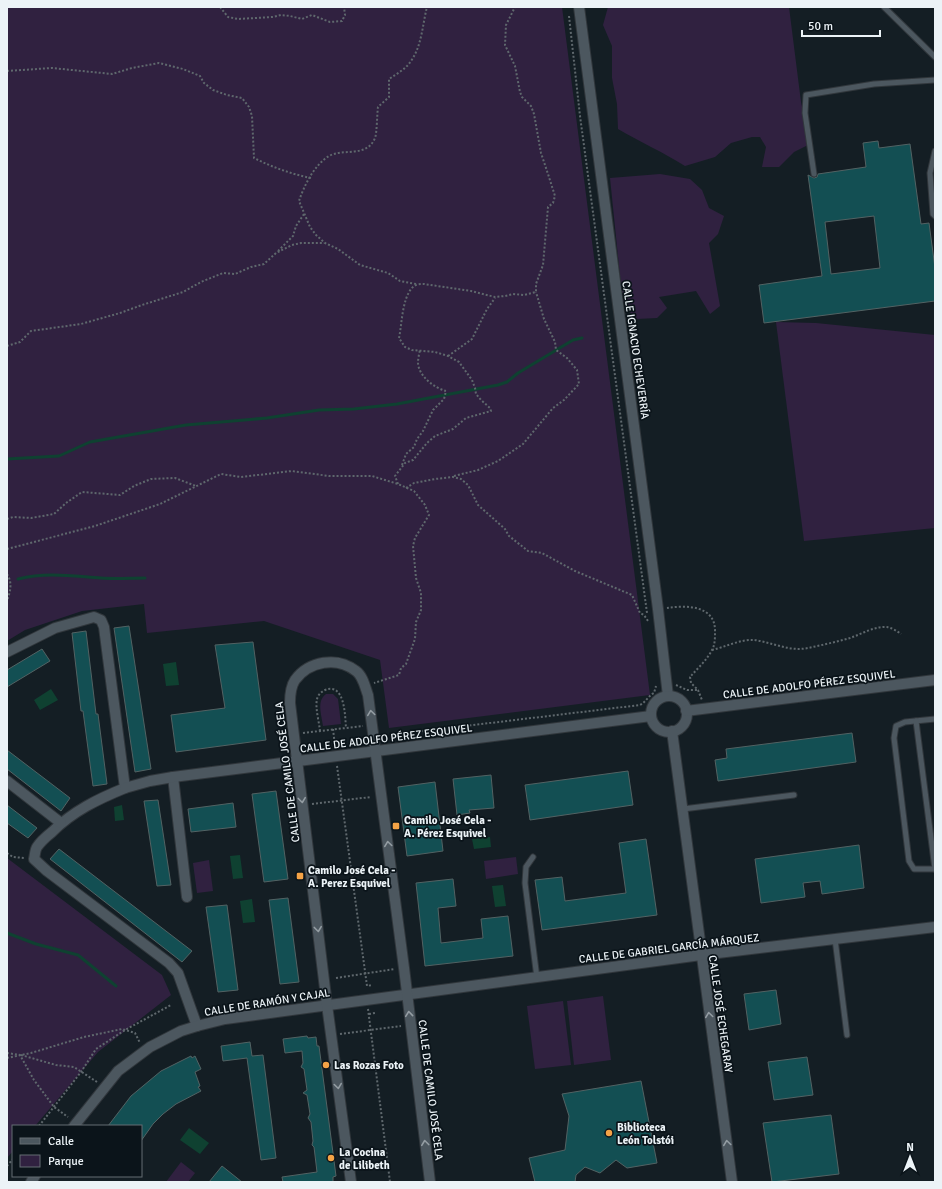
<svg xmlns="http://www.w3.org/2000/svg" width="942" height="1189" font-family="Signika,sans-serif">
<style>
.green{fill:#302140}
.water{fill:#0f4131}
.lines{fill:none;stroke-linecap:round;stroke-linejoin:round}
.stream{stroke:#0f4131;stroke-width:3}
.building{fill:#134f53;stroke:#526263;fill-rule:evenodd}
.service-casing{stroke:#31373c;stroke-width:7}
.minor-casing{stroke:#31373c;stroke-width:12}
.path{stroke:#5f686d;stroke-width:2;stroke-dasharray:2 2;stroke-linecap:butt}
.service{stroke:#4c575f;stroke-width:5}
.minor{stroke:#4c575f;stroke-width:10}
.oneway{stroke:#949da3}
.poi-dot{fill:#f5a346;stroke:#0b141a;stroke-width:1.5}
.labels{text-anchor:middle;stroke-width:3.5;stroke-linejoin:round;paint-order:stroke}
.street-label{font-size:11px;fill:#ecf3f7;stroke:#0b141a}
.poi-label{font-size:11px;font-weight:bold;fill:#ecf3f7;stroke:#0b141a;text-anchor:start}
</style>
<rect width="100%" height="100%" fill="#141e24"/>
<g class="green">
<polygon points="7,7 562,7 650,695 389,728 380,660 264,621 147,633 144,604 82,611 25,630 7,641"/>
<path d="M 608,7 L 789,7 L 801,102 L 810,144 L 794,152 L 779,167 L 762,167 L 766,147 L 760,137 L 752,137 L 731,143 L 715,157 L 685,166 C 663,152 640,142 618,129 L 617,104 L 612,78 L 612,46 L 603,25 Z"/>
<polygon points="660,174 690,179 702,190 709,208 724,216 718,234 709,243 720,306 710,314 696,291 659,297 667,308 657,318 637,319 623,305 610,178"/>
<polygon points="776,322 816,323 935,335 935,528 804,541"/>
<path d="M 326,694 L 333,694 L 338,699 L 341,724 L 323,726 C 322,716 316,701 326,694 Z"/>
<polygon points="516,857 518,874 486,879 484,861"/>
<polygon points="7,858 162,975 171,995 98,1052 35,1126 13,1126 13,1151 7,1158"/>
<polygon points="209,860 213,891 197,893 193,863"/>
<polygon points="603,996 611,1060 574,1065 567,1001"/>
<polygon points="563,1001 571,1065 535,1069 527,1006"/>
<polygon points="181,1162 195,1173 188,1182 166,1182"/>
</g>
<g class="water">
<polygon points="176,662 179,685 166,686 163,664"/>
<polygon points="51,689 58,700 40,710 34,700"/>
<polygon points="122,805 124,820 115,821 114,807"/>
<polygon points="490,837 491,847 474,849 472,839"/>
<polygon points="240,855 243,878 233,879 230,856"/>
<polygon points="503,885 506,906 495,907 492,886"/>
<polygon points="252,899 255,922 243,923 240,901"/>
<polygon points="189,1128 209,1143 200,1154 180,1140"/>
</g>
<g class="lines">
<g class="stream">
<polyline points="7,459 59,456 90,442 186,425 267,418 319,410 354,409 397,404 498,385 507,382 518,373 573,340 582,338"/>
<path d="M 18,579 C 47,572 71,576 101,578 C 115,579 130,578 145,578"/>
<polyline points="7,933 36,944 78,955 116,986"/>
</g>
</g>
<g class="building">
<path d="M 878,141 L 879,148 L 910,144 L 921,224 L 929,223 L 935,268 L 935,301 L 764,323 L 759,285 L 822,276 L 808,175 L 814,178 L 817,177 L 818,174 L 866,167 L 863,143 ZM 874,216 L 880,268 L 831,274 L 825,222 Z"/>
<polygon points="129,626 151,769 135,772 114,628"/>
<polygon points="86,631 96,714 98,714 107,784 93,786 83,711 81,711 72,633"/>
<polygon points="253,642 266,740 176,752 171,715 225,708 215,645"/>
<polygon points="42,649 50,661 7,687 7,670"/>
<polygon points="852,733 856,762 718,781 715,760 727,758 726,749"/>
<polygon points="7,750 70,798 61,811 7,769"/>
<polygon points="628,771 633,805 530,820 525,785"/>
<polygon points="491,775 494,808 469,810 470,813 457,815 453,779"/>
<polygon points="435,782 443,851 407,856 398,787"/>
<polygon points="276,791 288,879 264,882 252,794"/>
<polygon points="158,800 171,885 157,886 144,801"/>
<polygon points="233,803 236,827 191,832 188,809"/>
<polygon points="7,805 37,828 28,838 7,823"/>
<polygon points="646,839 657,915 542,930 535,880 562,877 565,901 626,893 619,843"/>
<polygon points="859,845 864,888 822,894 820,881 803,883 805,897 761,903 755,859"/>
<polygon points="59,849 192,951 182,962 50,859"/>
<polygon points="453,879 456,906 438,908 441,943 483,938 481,919 508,916 513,956 425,966 416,883"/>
<polygon points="288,898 299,982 280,984 269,900"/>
<polygon points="227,905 238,990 218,992 206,907"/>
<polygon points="776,990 781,1024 749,1030 744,994"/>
<polygon points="307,1036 308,1038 316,1037 317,1046 319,1046 336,1176 333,1177 333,1182 283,1182 282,1177 317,1172 314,1147 312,1145 313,1141 311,1122 308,1118 310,1114 307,1095 303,1093 307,1090 304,1069 301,1067 303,1063 302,1051 285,1053 283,1039"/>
<polygon points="250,1042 252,1056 263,1055 276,1158 261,1160 247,1058 223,1061 221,1046"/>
<polygon points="191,1056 192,1058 195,1056 201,1069 195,1072 200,1086 198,1087 201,1091 176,1104 163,1114 153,1124 141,1141 141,1126 108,1126 131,1096 161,1071"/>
<polygon points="807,1057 813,1095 774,1100 768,1062"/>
<polygon points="641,1081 657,1163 627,1168 616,1160 600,1173 585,1167 576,1175 575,1182 535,1182 529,1158 565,1150 569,1116 562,1094"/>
<polygon points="831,1115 839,1174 772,1182 763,1123"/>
<polygon points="222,1166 242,1182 209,1182"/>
</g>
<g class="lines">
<defs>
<g id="service">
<polyline points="884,7 935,57"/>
<polyline points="935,151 930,173 933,214 935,216"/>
<polyline points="814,174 805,113 806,95 874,84 935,80"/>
<polyline points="935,719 905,722 896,726 894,738 909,861 914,869 935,869"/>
<polyline points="916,721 935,869"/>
<polyline points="683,809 794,795"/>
<polyline points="533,857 526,867 525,883 537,978"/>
<polyline points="835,939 847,1035"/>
</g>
<g id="minor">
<polyline points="579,7 658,609 668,696"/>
<path d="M 7,652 L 55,628 L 94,617 L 101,620 L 104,627 L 125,788 C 98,799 73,811 52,832 C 47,836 41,841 37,847 C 35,850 35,855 34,859 L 47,871 L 169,963 L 178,973 L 197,1026"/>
<circle cx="669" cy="714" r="18"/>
<polyline points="686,711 935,680"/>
<polyline points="672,731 732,1182"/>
<polyline points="173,777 187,897"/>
<polyline points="7,781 61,823"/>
<polyline points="125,788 150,781 173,777 651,716"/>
<polyline points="74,1126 118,1071 150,1047 181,1031 197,1026 225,1019 701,955 935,927"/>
<polyline points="31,1182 35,1176"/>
<path d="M 351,1182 L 327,1005 L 290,703 C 290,696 291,686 295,680 C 309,661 337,656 356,671 C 363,676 365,687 368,695 L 404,968 L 430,1182"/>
</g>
</defs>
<use href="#service" class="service-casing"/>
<use href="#minor" class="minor-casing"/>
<g class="path">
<polyline points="220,7 228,17 238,19 273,17 281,15 290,16 302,19 312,15 330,22 342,21 345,15 344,7"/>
<polyline points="569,16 580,116 647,613"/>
<path d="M 7,71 L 52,68 L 112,74 L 132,68 L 159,63 L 183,69 L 200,76 L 204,83 L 213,90 L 227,95 L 242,98 L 249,107 L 252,116 L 254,158 C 272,167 291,174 311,178"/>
<polyline points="278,251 293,236 296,226 304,214"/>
<path d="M 416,284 L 400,281 L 388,273 L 360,265 L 338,249 L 325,243 L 316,235 L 310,227 L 299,201 C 304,186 314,165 329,156 C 343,148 367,158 375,138 C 377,133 377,114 378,107 L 389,97 L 389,79 C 395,75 402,71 407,66 C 422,50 422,26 427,7"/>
<polyline points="7,346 20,342 31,331 81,324 120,313 142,305 183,292 201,282 223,273 235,274 251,267 264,264 276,253 292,245 301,243 324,243"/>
<polyline points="448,356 458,349 472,339 487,309 495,298"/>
<path d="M 402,465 L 406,454 L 414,447 L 417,439 L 423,431 L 433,410 L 444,399 L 446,391 C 435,388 419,377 418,363 C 418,359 419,354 420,350"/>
<polyline points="454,476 478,470 498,461 523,444 553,408 564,400 579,384 577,370 567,358 556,350 555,342 544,319 536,292"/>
<path d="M 398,484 L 395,476 L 405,463 L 413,460 L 427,443 L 435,436 L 453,429 L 466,418 L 491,411 L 490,408 L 481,400 L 476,394 L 475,388 L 472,380 L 459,362 L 448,356 L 435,352 L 412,350 L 405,347 L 399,338 C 402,324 402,299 412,288 C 415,284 420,284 424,284 L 471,291 L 495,297 L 505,296 L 513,294 L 524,295 L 536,292 L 536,284 L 543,265 L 548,207 L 553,203 L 555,196 L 548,174 L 541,153 L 534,114 L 531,106 L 522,97 L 520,92 L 515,66 L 505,45 L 506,25 L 515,7"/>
<polyline points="406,488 414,483 435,479 453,477 461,479 468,485 478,505 505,529 509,536 528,551 542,553 575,571 632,595 640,613 644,615 648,621"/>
<polyline points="7,519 13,517 31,518 54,514 66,503 82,492 120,495 134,486 151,479 175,478 196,486"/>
<polyline points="7,549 95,526 160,504 221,474 241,477 292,471 329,476 372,476 398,484 414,491 425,505 429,515 415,538 413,546 416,578 421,593 421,610 416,622 415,639 406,664 401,668 399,675 374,683"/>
<path d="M 7,574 C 13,583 10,592 7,601"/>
<path d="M 667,608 C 686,605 716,605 715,632 C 715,638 715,645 712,650 C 707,660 697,669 690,677 L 691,683 L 698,690 L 702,700"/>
<path d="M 712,650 C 725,647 741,639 754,640 C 772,642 789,652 808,648 C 822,645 836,642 850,638 C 862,634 874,626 887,627 C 892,628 897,631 901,634"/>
<polyline points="676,685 687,690 698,690"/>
<polyline points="333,729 335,746"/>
<path d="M 320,731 C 319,721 315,708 317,699 C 318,695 321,692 325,690 C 345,682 345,716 346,728"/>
<polyline points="303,733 363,726"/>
<path d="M 382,736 L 640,705 C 646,702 648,696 654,693 L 656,686"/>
<polyline points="337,766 367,986 372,985"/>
<polyline points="312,804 371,797"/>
<polyline points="7,853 13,857 24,858"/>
<polyline points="336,978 395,969"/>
<polyline points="368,1009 390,1182"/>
<polyline points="369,1014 375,1013"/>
<polyline points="340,1034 401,1026"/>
<polyline points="7,1053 20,1055 34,1080 54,1107 68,1117"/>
<polyline points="21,1055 56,1065 74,1067 97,1082"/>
<polyline points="7,1058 31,1053 84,1037 122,1029 135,1033 140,1043"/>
<polyline points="39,1126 81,1072 96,1049 125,1030 171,1005"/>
<polyline points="7,1166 13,1159"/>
</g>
<use href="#service" class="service"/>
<use href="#minor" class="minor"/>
</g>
<defs><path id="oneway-chevron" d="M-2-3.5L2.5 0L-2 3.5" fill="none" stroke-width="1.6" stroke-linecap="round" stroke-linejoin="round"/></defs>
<g class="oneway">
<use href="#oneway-chevron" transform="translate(371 713) rotate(-98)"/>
<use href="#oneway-chevron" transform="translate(302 800) rotate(83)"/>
<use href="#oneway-chevron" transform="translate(388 844) rotate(-98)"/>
<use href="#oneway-chevron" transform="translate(318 929) rotate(83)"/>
<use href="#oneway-chevron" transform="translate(409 1014) rotate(-96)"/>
<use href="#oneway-chevron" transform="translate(709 1015) rotate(-98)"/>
<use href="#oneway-chevron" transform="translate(338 1086) rotate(82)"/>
<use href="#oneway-chevron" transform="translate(425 1143) rotate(-97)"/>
<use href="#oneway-chevron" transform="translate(727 1143) rotate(-98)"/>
</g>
<g class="poi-dot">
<rect x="392" y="822" width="8" height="8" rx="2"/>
<rect x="296" y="872" width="8" height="8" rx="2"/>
<circle cx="326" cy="1065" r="4"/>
<circle cx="609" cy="1133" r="4"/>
<circle cx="331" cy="1158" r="4"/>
</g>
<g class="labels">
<g class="street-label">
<text transform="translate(636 350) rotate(82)" y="4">CALLE IGNACIO ECHEVERRÍA</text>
<text transform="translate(809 684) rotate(-7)" y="4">CALLE DE ADOLFO PÉREZ ESQUIVEL</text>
<text transform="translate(386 738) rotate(-7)" y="4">CALLE DE ADOLFO PÉREZ ESQUIVEL</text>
<text transform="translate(287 772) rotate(-97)" y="4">CALLE DE CAMILO JOSÉ CELA</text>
<text transform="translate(669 948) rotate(-7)" y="4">CALLE DE GABRIEL GARCÍA MÁRQUEZ</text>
<text transform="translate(267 1002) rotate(-9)" y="4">CALLE DE RAMÓN Y CAJAL</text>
<text transform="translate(721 1014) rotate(82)" y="4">CALLE JOSÉ ECHEGARAY</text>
<text transform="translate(431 1090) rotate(83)" y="4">CALLE DE CAMILO JOSÉ CELA</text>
</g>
<g class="poi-label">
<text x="404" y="824">Camilo José Cela -<tspan x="404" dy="13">A. Pérez Esquivel</tspan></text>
<text x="308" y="874">Camilo José Cela -<tspan x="308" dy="13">A. Perez Esquivel</tspan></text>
<text x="334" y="1069">Las Rozas Foto</text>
<text x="617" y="1131">Biblioteca<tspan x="617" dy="13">León Tolstói</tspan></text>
<text x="339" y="1156">La Cocina<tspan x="339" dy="13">de Lilibeth</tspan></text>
</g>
</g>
<rect width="942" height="1189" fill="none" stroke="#ecf3f7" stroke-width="16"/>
<rect x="12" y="1125" width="130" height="52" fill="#0b141a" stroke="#656d72"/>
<rect x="20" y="1138" width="20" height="6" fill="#4c575f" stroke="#656d72"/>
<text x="48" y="1145" font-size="12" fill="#ecf3f7">Calle</text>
<rect x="20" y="1155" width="20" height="12" fill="#302140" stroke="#656d72"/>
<text x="48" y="1165" font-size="12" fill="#ecf3f7">Parque</text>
<g transform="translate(910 1157)" stroke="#0b141a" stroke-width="3" paint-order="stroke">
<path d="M0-3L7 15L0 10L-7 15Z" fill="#ecf3f7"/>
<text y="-6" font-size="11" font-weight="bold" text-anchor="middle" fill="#ecf3f7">N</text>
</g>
<path d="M802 30v6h78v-6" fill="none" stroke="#ecf3f7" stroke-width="2"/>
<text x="808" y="30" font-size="12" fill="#ecf3f7" stroke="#0b141a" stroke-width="3" paint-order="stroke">50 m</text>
</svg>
